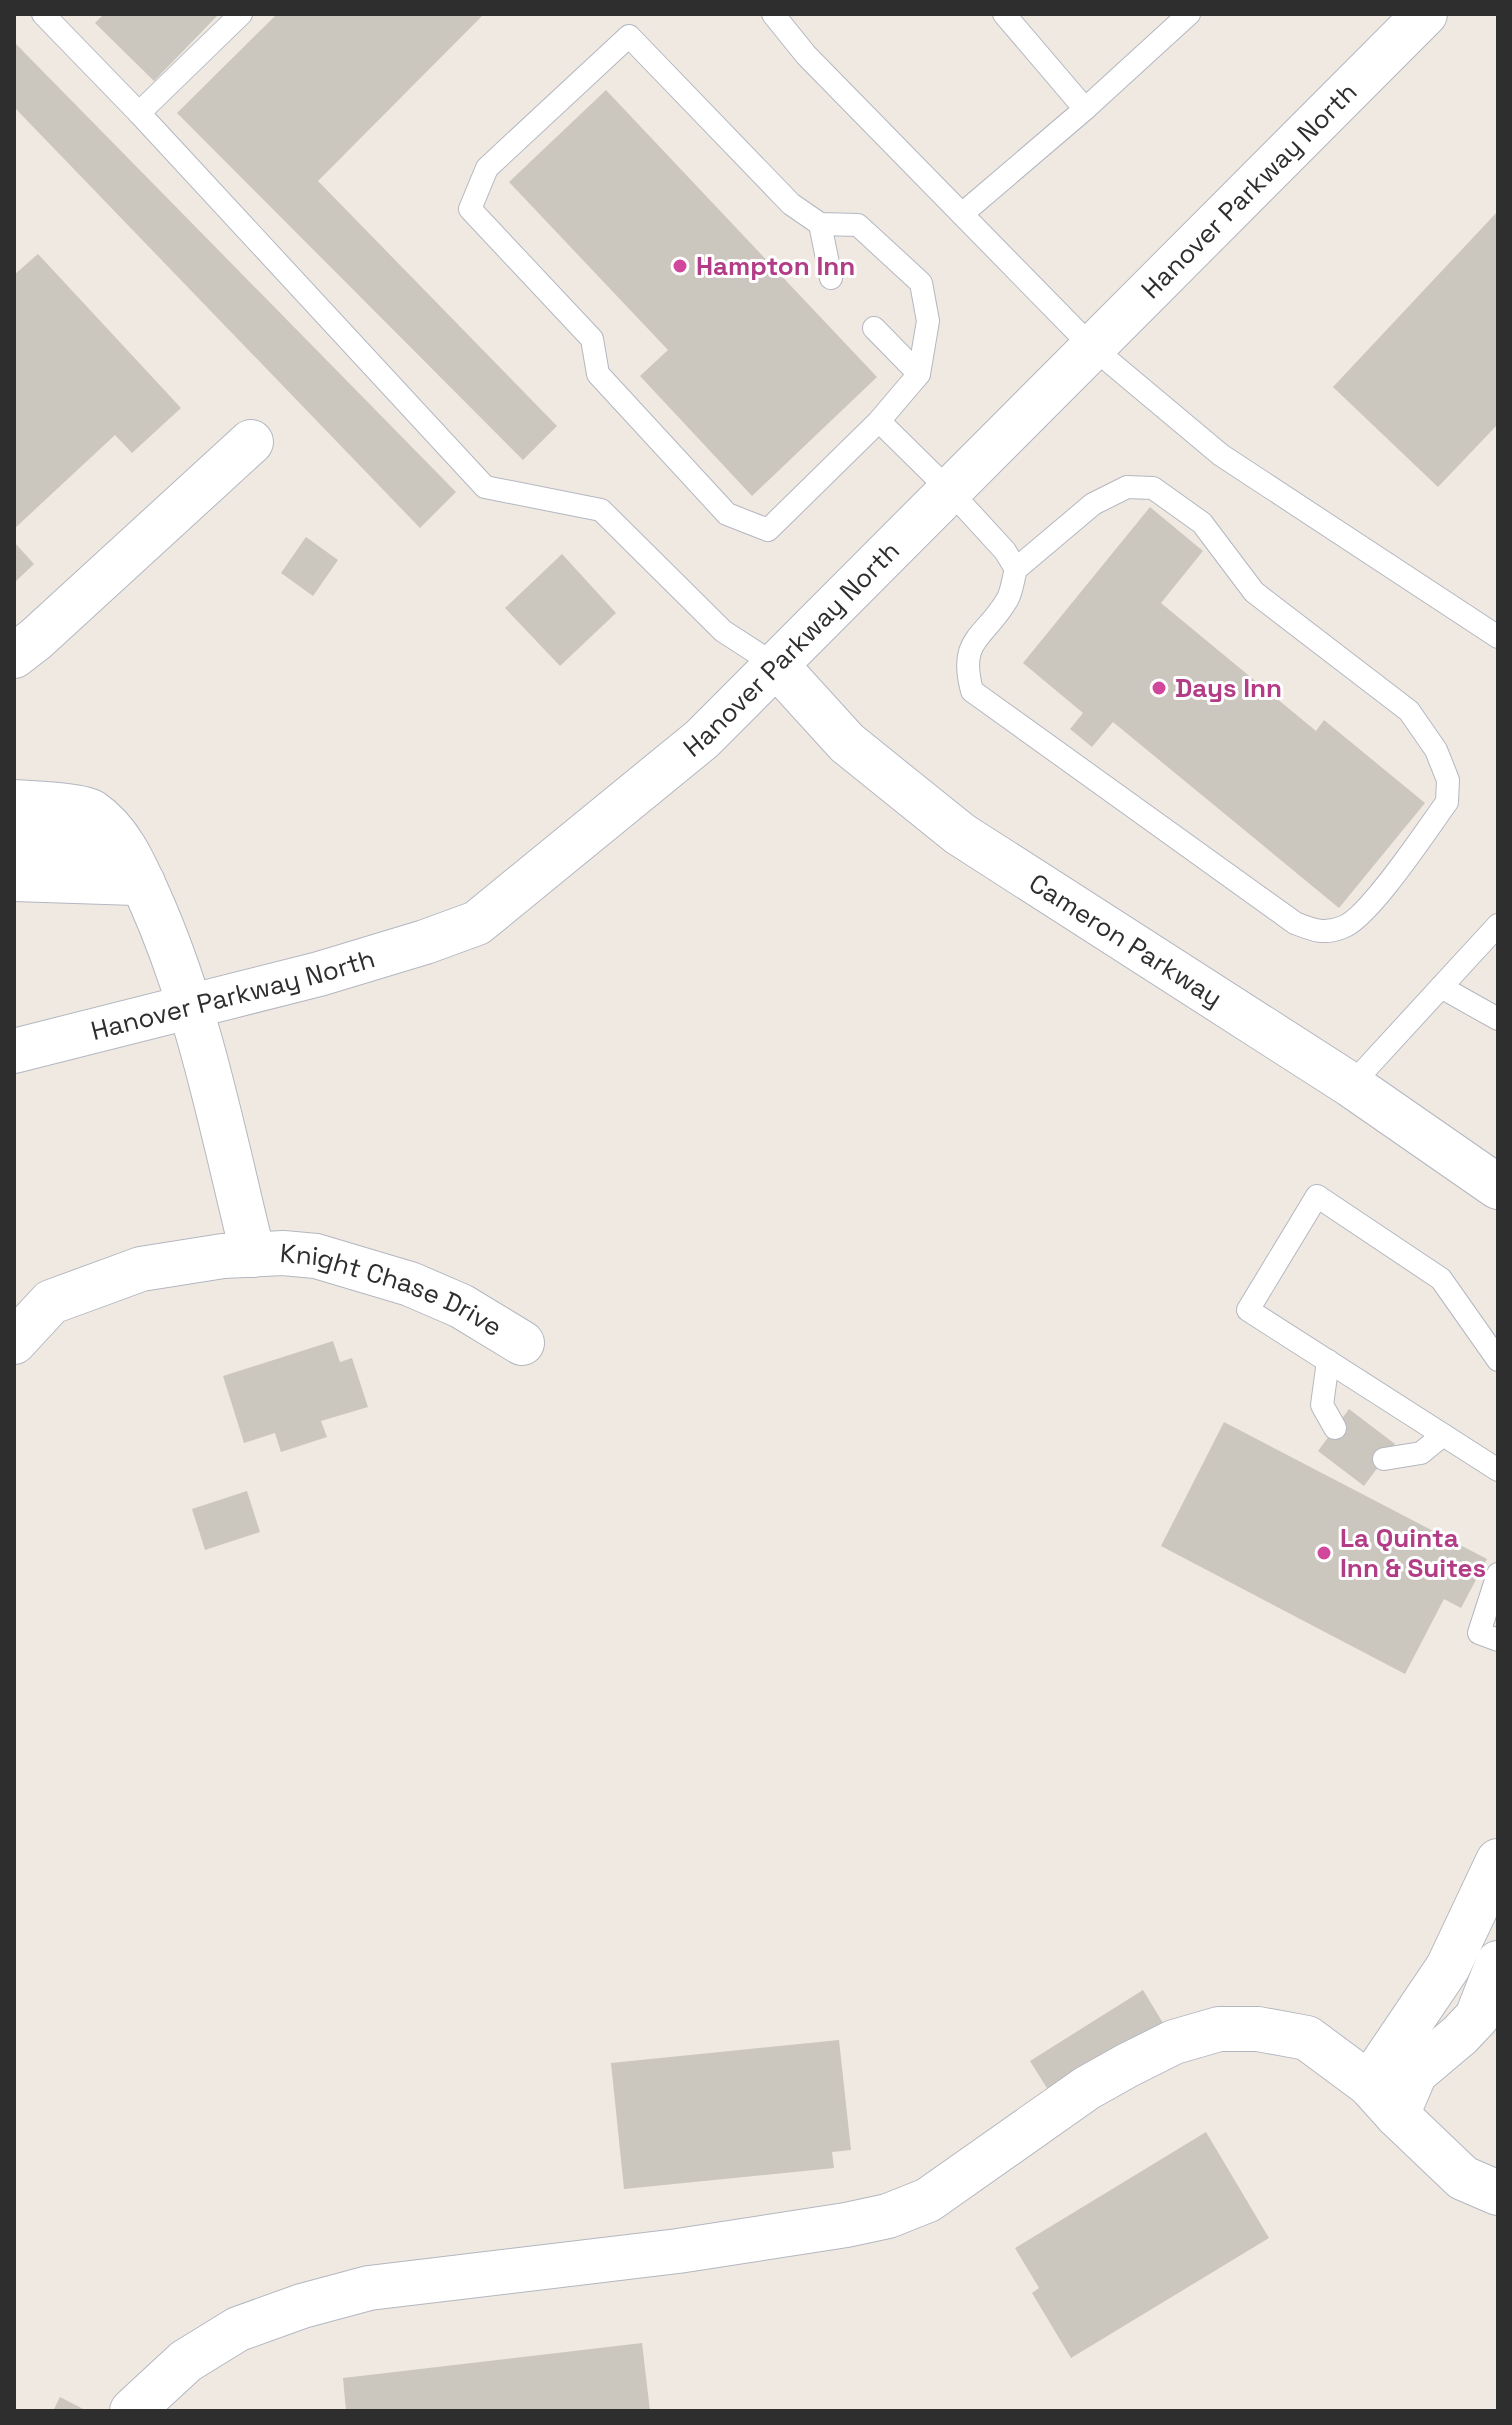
<svg xmlns="http://www.w3.org/2000/svg" width="1512" height="2425" font-family="'Space Grotesk',sans-serif">
<style>
.building{fill:#cbc7bf}
.lines{fill:none;stroke-linecap:round;stroke-linejoin:round}
.service-casing{stroke:#b4b7c1;stroke-width:24}
.minor-casing{stroke:#b4b7c1;stroke-width:46}
.service{stroke:#fff;stroke-width:22}
.minor{stroke:#fff;stroke-width:44}
.hotel-dot{fill:#d1479c;stroke:#fff;stroke-width:3}
.labels{text-anchor:middle;stroke-width:6;stroke-linejoin:round;paint-order:stroke}
.street-label{font-size:26px;fill:#2e2e2e;stroke:#fff}
.hotel-label{font-size:26px;font-weight:bold;fill:#b23c85;stroke:#fff;text-anchor:start}
</style>
<rect width="100%" height="100%" fill="#efe9e1"/>
<g class="building">
<polygon points="104,14 219,14 154,81 95,23"/>
<polygon points="277,14 484,14 318,181 557,426 523,460 177,113"/>
<polygon points="14,42 456,492 420,528 14,107"/>
<polygon points="606,90 877,377 752,496 640,376 668,350 509,182"/>
<polygon points="1498,211 1498,424 1438,487 1333,387"/>
<polygon points="38,254 181,408 132,453 115,435 14,529 14,275"/>
<polygon points="1150,507 1203,551 1161,603 1316,731 1324,720 1425,803 1339,908 1113,722 1092,747 1070,729 1083,713 1023,663"/>
<polygon points="306,537 338,560 313,596 281,573"/>
<polygon points="14,542 34,564 14,583"/>
<polygon points="562,554 616,613 560,666 505,608"/>
<polygon points="333,1341 340,1362 352,1358 368,1407 321,1421 327,1437 281,1452 275,1433 244,1443 223,1376"/>
<polygon points="1349,1409 1395,1444 1364,1486 1318,1451"/>
<polygon points="1224,1422 1487,1559 1461,1608 1444,1599 1405,1674 1161,1546"/>
<polygon points="247,1491 260,1532 205,1550 192,1509"/>
<polygon points="1143,1990 1163,2023 1050,2093 1030,2061"/>
<polygon points="839,2040 851,2150 832,2152 834,2168 624,2189 611,2063"/>
<polygon points="1206,2132 1269,2238 1071,2358 1032,2293 1039,2288 1015,2248"/>
<polygon points="642,2343 650,2411 346,2411 343,2378"/>
<polygon points="60,2397 87,2411 53,2411"/>
</g>
<g class="lines">
<defs>
<g id="service">
<polyline points="43,14 139,113 485,487 601,510 723,631 777,666"/>
<polyline points="773,14 806,55 1092,347 1221,455 1498,637"/>
<polyline points="1085,109 1189,14"/>
<polyline points="139,113 241,14"/>
<polyline points="962,214 1085,109 1004,14"/>
<polyline points="820,224 831,278"/>
<polyline points="874,328 919,374"/>
<path d="M 879,421 L 768,530 L 727,514 L 598,374 L 592,339 L 470,209 L 487,168 L 629,36 L 791,204 L 820,224 L 858,225 L 921,283 L 928,321 L 919,374 L 879,421 L 950,491 L 1005,551 L 1016,569 C 1013,579 1012,592 1007,600 C 984,639 958,638 972,691 L 1295,923 C 1313,930 1324,935 1343,927 C 1369,918 1428,828 1447,802 L 1448,780 L 1436,750 L 1409,711 L 1254,592 L 1202,523 L 1153,488 L 1127,487 L 1093,504 L 1016,569"/>
<polyline points="1441,987 1498,1019"/>
<polyline points="1351,1085 1498,925"/>
<polyline points="1498,1360 1441,1279 1317,1196 1248,1310 1498,1470"/>
<polyline points="1328,1361 1322,1405 1335,1428"/>
<polyline points="1384,1459 1421,1453 1443,1435"/>
<polyline points="1498,1574 1479,1633 1498,1640"/>
</g>
<g id="minor">
<polyline points="14,656 36,639 251,442"/>
<path id="s1" d="M 777,666 L 847,743 L 960,834 L 1351,1085 L 1498,1187"/>
<path d="M 14,802 C 29,803 83,805 92,812 C 121,832 135,866 149,897 C 200,1011 223,1134 253,1255"/>
<polyline points="14,836 111,858 143,883"/>
<polyline points="14,879 136,883"/>
<path id="s2" d="M 14,1051 L 319,974 L 425,942 L 477,923 L 702,739 L 1425,14"/>
<path id="s3" d="M 14,1342 L 51,1302 L 141,1269 L 223,1256 L 283,1253 L 316,1256 L 410,1284 L 461,1306 L 522,1343"/>
<polyline points="1369,2084 1448,1967 1498,1861"/>
<polyline points="1397,2115 1415,2073 1460,2035 1477,2017 1498,1963"/>
<polyline points="132,2411 186,2361 238,2329 302,2306 369,2288 678,2251 846,2225 888,2216 928,2200 1087,2088 1128,2065 1174,2042 1219,2029 1258,2029 1307,2038 1369,2084 1397,2115 1463,2178 1498,2193"/>
</g>
</defs>
<use href="#service" class="service-casing"/>
<use href="#minor" class="minor-casing"/>
<use href="#service" class="service"/>
<use href="#minor" class="minor"/>
</g>
<g class="hotel-dot">
<circle cx="680" cy="266" r="8"/>
<circle cx="1159" cy="688" r="8"/>
<circle cx="1324" cy="1553" r="8"/>
</g>
<g class="labels">
<g class="street-label">
<text dy="9" stroke="none"><textPath href="#s2" startOffset="1546">Hanover Parkway North</textPath></text>
<text dy="9" stroke="none"><textPath href="#s2" startOffset="898">Hanover Parkway North</textPath></text>
<text dy="9" stroke="none"><textPath href="#s1" startOffset="446">Cameron Parkway</textPath></text>
<text dy="9" stroke="none"><textPath href="#s2" startOffset="226">Hanover Parkway North</textPath></text>
<text dy="9" stroke="none"><textPath href="#s3" startOffset="408">Knight Chase Drive</textPath></text>
</g>
<g class="hotel-label">
<text x="696" y="275">Hampton Inn</text>
<text x="1175" y="697">Days Inn</text>
<text x="1340" y="1547">La Quinta<tspan x="1340" dy="30">Inn &amp; Suites</tspan></text>
</g>
</g>
<rect width="1512" height="2425" fill="none" stroke="#2e2e2e" stroke-width="32"/>
</svg>
